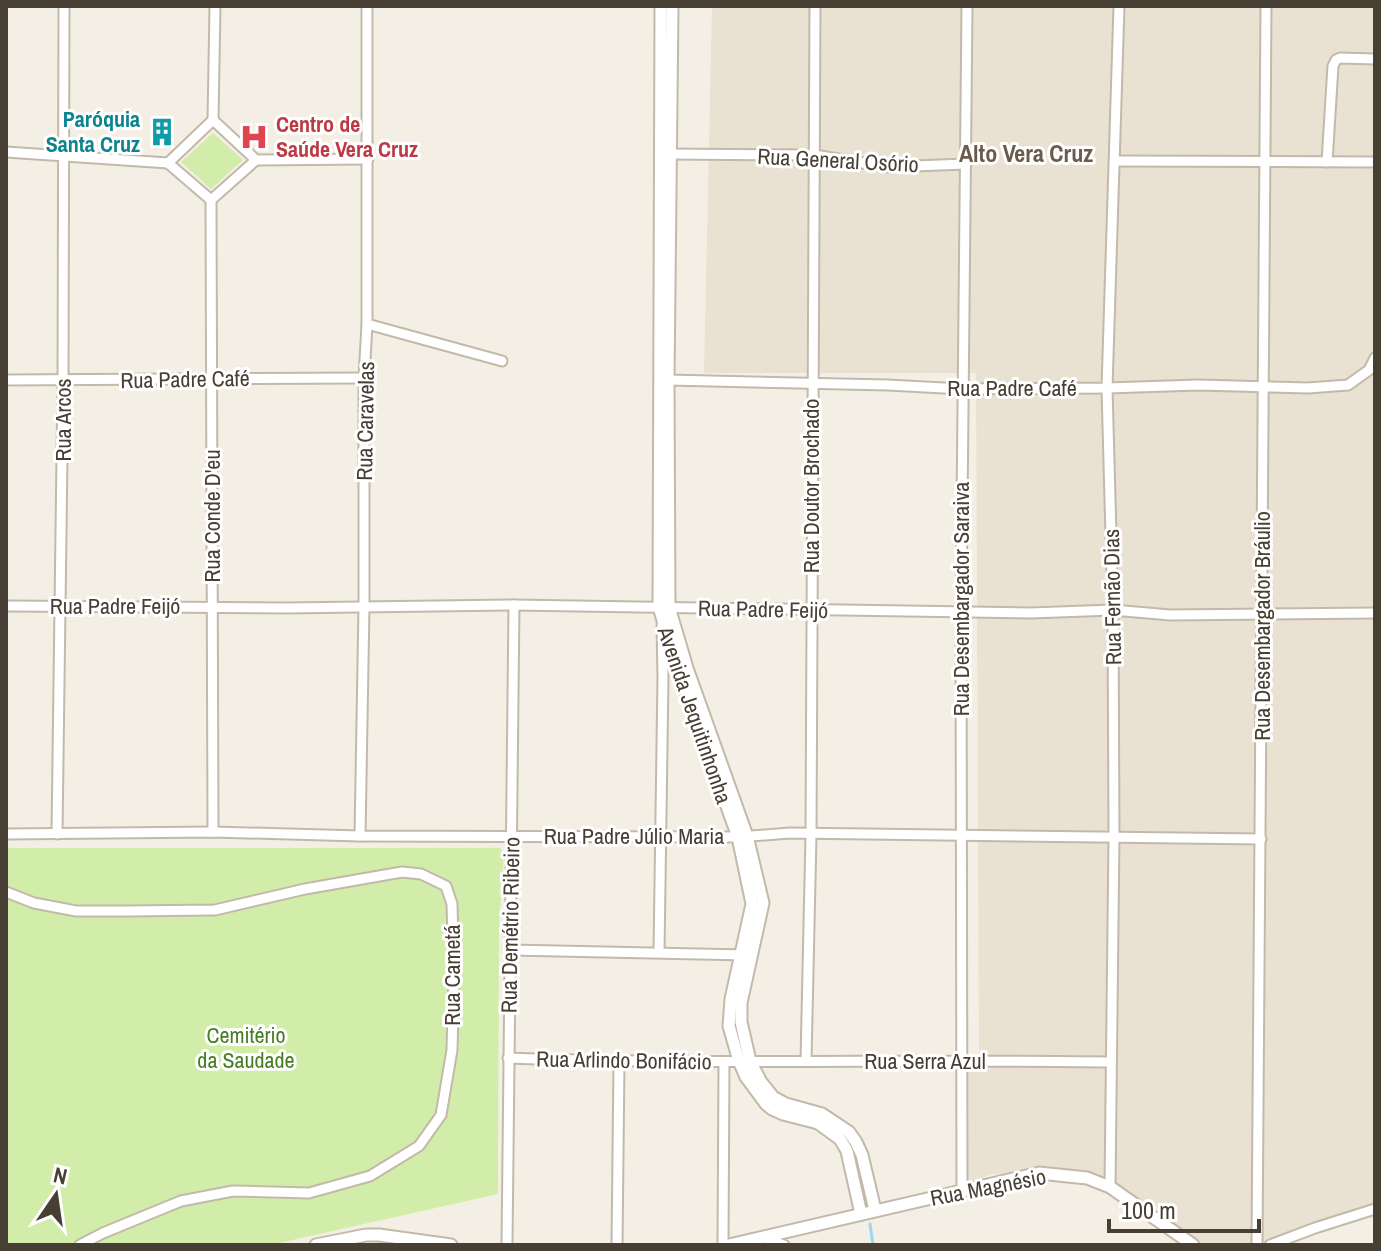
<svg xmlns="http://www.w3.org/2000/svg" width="1381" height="1251" font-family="'Archivo Narrow',sans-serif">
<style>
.residential{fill:#e9e1d2}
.green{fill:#d1eda9}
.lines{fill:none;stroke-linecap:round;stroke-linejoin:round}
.stream{stroke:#9bd5f7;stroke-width:3}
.minor-casing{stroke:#c3b9aa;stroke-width:13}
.tertiary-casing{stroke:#c3b9aa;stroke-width:15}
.minor{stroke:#fff;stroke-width:9}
.tertiary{stroke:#fff;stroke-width:11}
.labels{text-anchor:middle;stroke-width:6;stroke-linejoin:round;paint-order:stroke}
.culture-label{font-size:22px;font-weight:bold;fill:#0d838f;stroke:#fff;text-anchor:end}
.health-label{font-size:22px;font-weight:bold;fill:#be3a42;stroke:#fff;text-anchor:start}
.street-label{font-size:22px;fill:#473f34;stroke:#fff}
.park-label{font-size:22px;fill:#487e22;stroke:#fff}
.neighbourhood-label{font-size:24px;font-weight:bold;fill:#6b5c4a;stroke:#fff}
</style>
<rect width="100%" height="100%" fill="#f4efe5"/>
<polygon class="residential" points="712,6 1375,6 1375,1208 1272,1245 1189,1245 1110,1191 1054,1176 992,1174 956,1188 960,1060 979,1060 976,373 704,373"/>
<g class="green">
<polygon points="213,133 243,160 211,189 181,162"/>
<polygon points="6,848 500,848 504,853 499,926 498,1194 270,1245 6,1245"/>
</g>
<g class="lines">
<polyline class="stream" points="870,1224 873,1245"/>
<defs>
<g id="minor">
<polygon points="213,120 256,160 211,200 168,163"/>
<polyline points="213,120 215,6"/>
<polyline points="6,152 168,163"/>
<polyline points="665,154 814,155 888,167 966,164"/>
<polyline points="256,160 368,159"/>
<polyline points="1115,161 1375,162"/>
<polyline points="1327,162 1333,66 1336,60 1340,58 1375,59"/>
<polyline points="211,200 213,832"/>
<polyline points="367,324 502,361"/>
<polyline points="6,380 364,378"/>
<polyline points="668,380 888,385 962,389 1107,388 1198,385 1308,388 1348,385 1369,370 1375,358"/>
<polyline points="6,606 286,608 514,605 1030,613 1113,610 1170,615 1375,613"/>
<polyline points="6,834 213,832 360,836 738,837 790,833 1261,839"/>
<polyline points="57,834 63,381 64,6"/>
<polyline points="360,836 364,606 364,378 367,324 367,6"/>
<polyline points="6,892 34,903 76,911 127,911 215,910 305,889 402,872 421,874 446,886 452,904 454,976 452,1050 441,1115 419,1146 370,1176 309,1193 233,1191 181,1201 103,1233 80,1245"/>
<polyline points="510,950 746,955"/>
<polyline points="659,952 663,677 662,625"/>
<path d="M 508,1058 C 709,1065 910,1059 1111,1062"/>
<polyline points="806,1061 811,835 815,6"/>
<polyline points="1110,1187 1114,836 1113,610 1107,388 1119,6"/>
<polyline points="962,1192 961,611 967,6"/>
<polyline points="765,1238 784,1245"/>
<polyline points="507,1245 514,605"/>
<polyline points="617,1245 619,1062"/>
<polyline points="723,1245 724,1062"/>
<polyline points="1257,1245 1266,6"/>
<polyline points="1270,1245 1315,1228 1375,1209"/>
</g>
<g id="tertiary">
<polyline points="661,6 659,607 678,671 738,837 752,904 731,999 729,1026 739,1061 746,1077 766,1104 772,1109 783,1114 818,1123 840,1139 847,1151 861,1214"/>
<polyline points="672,6 668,380 669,607 687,668 747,836 763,903 741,1003 741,1022 750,1061 761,1082 773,1097 786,1104 822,1114 849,1132 856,1142 862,1155 875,1210"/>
<polyline points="316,1245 366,1235 379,1235 451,1245"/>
<polyline points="729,1245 1039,1173 1087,1178 1110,1187 1193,1245"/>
</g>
</defs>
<use href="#minor" class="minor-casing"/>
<use href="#tertiary" class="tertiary-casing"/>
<use href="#minor" class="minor"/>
<use href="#tertiary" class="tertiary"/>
</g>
<defs>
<symbol id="building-bare" viewBox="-9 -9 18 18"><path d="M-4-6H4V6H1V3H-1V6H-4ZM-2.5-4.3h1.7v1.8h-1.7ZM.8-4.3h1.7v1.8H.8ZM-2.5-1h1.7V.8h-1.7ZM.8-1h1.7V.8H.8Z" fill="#0f9aa8" stroke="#fff" stroke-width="2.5" paint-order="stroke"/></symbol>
<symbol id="hospital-bare" viewBox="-9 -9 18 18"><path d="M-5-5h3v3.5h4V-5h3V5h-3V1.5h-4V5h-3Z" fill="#e0444e" stroke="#fff" stroke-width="2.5" paint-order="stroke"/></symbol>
</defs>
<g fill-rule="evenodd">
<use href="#building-bare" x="142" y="112" width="40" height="40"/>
<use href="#hospital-bare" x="234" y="117" width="40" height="40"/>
</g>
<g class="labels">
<g class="culture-label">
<text x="140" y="127">Paróquia<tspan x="140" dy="25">Santa Cruz</tspan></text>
</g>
<g class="health-label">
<text x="276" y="132">Centro de<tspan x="276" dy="25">Saúde Vera Cruz</tspan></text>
</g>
<g class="street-label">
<text transform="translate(838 160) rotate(3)" y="8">Rua General Osório</text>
<text transform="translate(185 379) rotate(-1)" y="8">Rua Padre Café</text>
<text x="1012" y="396">Rua Padre Café</text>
<text transform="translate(63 420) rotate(-90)" y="8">Rua Arcos</text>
<text transform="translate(365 421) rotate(-89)" y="8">Rua Caravelas</text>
<text transform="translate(811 486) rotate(-90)" y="8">Rua Doutor Brochado</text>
<text transform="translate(212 516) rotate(-90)" y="8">Rua Conde D'eu</text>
<text transform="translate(1112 597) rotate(-91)" y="8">Rua Fernão Dias</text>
<text transform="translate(961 599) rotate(-90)" y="8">Rua Desembargador Saraiva</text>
<text x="115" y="614">Rua Padre Feijó</text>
<text transform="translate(763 609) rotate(1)" y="8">Rua Padre Feijó</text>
<text transform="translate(1262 626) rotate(-90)" y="8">Rua Desembargador Bráulio</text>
<text transform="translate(695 715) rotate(71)" y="8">Avenida Jequitinhonha</text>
<text x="634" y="844">Rua Padre Júlio Maria</text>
<text transform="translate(510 925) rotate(-89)" y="8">Rua Demétrio Ribeiro</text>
<text transform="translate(452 975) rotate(-90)" y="8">Rua Cametá</text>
<text transform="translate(624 1060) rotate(1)" y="8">Rua Arlindo Bonifácio</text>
<text x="925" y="1069">Rua Serra Azul</text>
<text transform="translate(988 1187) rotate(-11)" y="8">Rua Magnésio</text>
</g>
<g class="park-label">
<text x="246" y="1043">Cemitério<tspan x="246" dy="25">da Saudade</tspan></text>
</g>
<g class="neighbourhood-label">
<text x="1026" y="162">Alto Vera Cruz</text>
</g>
</g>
<rect width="1381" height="1251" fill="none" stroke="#473f34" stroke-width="16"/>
<g transform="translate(56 1195) rotate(13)" stroke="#ffffff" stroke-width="6" paint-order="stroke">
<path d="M0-6L14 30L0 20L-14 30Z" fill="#473f34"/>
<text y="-12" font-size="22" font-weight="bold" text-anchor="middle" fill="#473f34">N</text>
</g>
<path d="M1109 1219v12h150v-12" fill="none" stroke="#473f34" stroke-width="4"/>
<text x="1121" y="1219" font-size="24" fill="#473f34" stroke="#ffffff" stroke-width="6" paint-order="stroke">100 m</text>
</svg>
